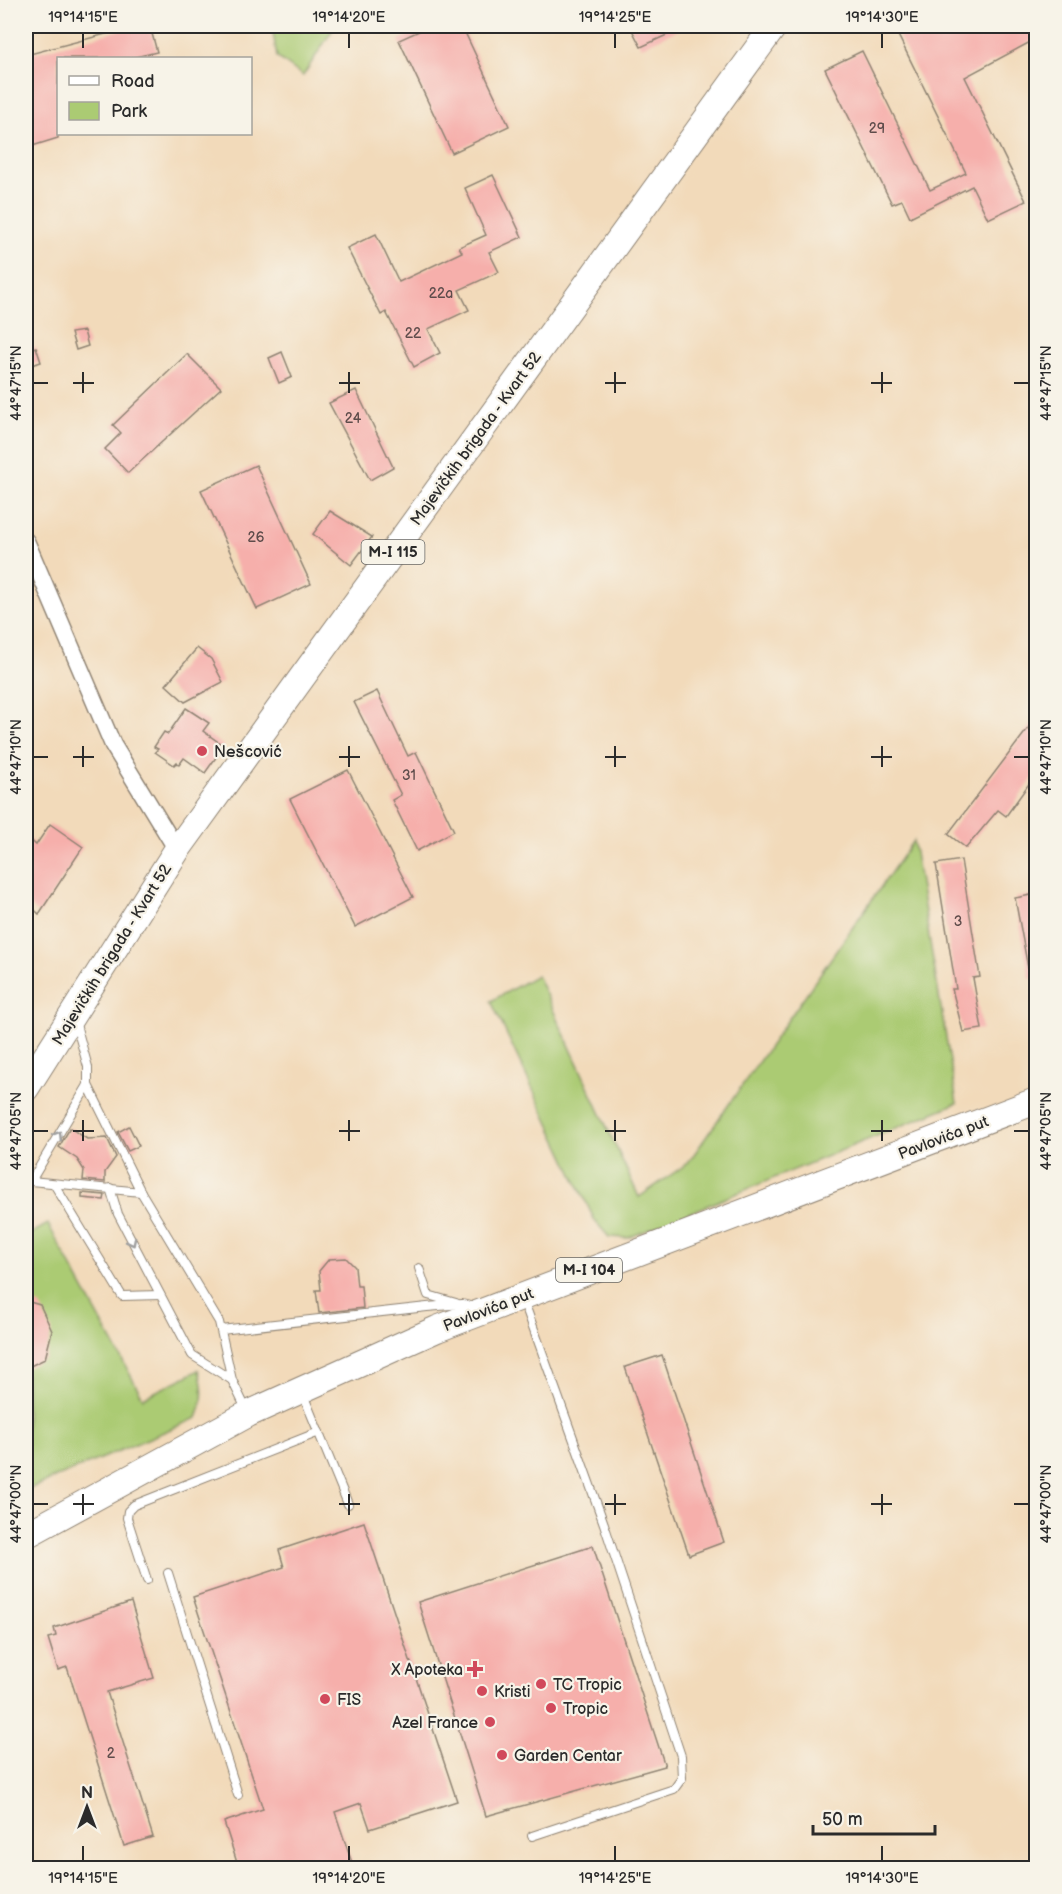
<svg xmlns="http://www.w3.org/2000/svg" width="1062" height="1894" font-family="'Balsamiq Sans',sans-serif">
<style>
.green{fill:#abcb73;stroke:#6b7b4f;stroke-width:1.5}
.building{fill:#f6afab}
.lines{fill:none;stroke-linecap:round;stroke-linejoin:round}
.lane-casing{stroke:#8e8272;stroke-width:10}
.street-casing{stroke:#8e8272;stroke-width:19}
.primary-casing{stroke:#8e8272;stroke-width:28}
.path{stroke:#8e8272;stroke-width:3;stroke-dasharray:1.5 4.5;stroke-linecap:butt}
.lane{stroke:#fff;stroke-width:8}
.street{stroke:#fff;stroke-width:16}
.primary{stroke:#fff;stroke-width:26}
.oneway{stroke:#a0a0a0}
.ticks{fill:none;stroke:#2b2b2b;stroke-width:2}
.poi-dot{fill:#d1495b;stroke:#f7f3e8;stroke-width:2}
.labels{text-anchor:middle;stroke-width:4.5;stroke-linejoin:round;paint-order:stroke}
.number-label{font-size:14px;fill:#5e4c4b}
.shield{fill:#f7f3e8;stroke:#686764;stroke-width:1.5}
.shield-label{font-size:15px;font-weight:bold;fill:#2b2b2b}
.street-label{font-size:16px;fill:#2b2b2b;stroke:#f7f3e8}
.poi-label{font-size:16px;fill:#2b2b2b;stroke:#f7f3e8;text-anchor:start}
.neatline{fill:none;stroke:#2b2b2b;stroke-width:2}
.ticks-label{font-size:15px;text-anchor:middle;fill:#2b2b2b}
</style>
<rect width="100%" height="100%" fill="#f7f3e8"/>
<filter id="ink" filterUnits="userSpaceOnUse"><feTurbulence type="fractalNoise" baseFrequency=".0167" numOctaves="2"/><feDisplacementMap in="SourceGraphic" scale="12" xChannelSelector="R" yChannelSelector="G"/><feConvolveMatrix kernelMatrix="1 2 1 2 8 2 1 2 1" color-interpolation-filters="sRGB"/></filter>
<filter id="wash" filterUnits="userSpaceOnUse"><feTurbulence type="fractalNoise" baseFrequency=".008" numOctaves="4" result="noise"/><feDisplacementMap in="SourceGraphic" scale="24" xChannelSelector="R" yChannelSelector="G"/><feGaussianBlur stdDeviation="1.35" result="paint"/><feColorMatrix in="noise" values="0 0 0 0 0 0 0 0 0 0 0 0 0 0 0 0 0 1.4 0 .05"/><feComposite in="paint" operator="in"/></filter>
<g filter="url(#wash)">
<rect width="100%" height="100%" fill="#f2daba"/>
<g class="green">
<polygon points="272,26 335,26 303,76 277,57"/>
<polygon points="913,841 957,1103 628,1238 609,1237 595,1221 491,1001 537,975 639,1197 688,1163"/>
<path d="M 48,1224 L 143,1398 L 199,1370 C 204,1389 204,1400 197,1418 L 26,1490 L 26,1236 Z"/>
</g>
<g id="blocks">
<g class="building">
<polygon points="136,26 150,26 157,52 131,58 58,58 58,138 26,148 26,55"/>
<polygon points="430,26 462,26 509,126 452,153 399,40"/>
<polygon points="630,26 686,26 641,47"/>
<polygon points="912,26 1036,26 1036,39 965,77 1026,201 988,219 972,186 910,217 902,200 892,204 825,69 862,51 930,190 966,173 897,33"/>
<polygon points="493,175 522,237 489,252 499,272 459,290 469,310 428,329 440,353 414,367 386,312 381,315 347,248 376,234 399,282 462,252 459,247 486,235 465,188"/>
<polygon points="84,331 88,346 76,350 71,333"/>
<polygon points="36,347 41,362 26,367 26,350"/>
<polygon points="282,352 292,377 279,383 269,358"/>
<polygon points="187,354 221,388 128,473 105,449 121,433 113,425"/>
<polygon points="356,390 393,467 370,480 329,403"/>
<polygon points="256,465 311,584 257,609 201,490"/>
<polygon points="330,511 372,537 351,565 313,534"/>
<polygon points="197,648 211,659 223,682 185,702 166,685"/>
<polygon points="377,691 408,756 416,752 454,831 417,851 392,800 401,795 354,702"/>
<polygon points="186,708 209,723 203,731 224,746 205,773 184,758 179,765 177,762 174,765 155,752 158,749 154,747 164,732 168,734"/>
<polygon points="1036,718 1036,774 1006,816 998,810 966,848 948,834"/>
<polygon points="348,770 413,897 355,927 290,799"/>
<polygon points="50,824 83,847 39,914 26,902 26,836 36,845"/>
<polygon points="961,860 980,977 973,978 982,1029 963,1032 952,989 956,989 936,864"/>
<polygon points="1036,894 1036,978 1030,979 1015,898"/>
<polygon points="129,1126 139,1146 128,1151 118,1132"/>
<polygon points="70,1128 87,1139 107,1138 116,1157 105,1172 105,1182 83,1180 84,1170 77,1159 59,1147"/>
<polygon points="82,1193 105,1195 104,1200 82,1198"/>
<polygon points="346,1258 355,1267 357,1286 361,1286 363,1308 319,1313 316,1290 321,1290 319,1271 329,1259"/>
<polygon points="26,1301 40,1305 52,1331 45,1359 26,1368"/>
<polygon points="662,1355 724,1542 689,1555 625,1367"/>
<polygon points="364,1522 457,1801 370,1829 361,1803 335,1812 354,1869 239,1869 224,1822 263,1809 193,1597 284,1567 279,1550"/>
<polygon points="593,1546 665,1766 486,1816 418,1602"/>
<polygon points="131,1602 154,1678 107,1692 153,1837 124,1846 67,1667 58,1670 48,1638 56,1636 54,1628"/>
</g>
</g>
</g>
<g filter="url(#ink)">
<use href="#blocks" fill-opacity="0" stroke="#8e8272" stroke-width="1.5"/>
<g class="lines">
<defs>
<g id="lane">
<polyline points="26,1181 31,1181 88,1085 88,1067 75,1021"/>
<polyline points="31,1181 141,1192 88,1085"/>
<polyline points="54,1184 122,1296 160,1295"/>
<polyline points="110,1188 118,1214 192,1355 232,1380"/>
<polyline points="141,1192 219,1322 232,1380 247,1411"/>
<polyline points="419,1268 428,1295 456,1303"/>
<polyline points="523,1299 604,1524 681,1756 682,1778 674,1789 532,1836"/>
<polyline points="221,1330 427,1307 462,1304 474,1307"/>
<polyline points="302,1392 348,1504"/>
<polyline points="168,1573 238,1795"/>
<polyline points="147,1580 127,1518 128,1511 134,1505 319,1432"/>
</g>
<polyline id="street" points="26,541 113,745 177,850"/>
<g id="primary">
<polyline points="26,1088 177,850 774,26"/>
<polyline points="26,1535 248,1414 437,1329 1036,1101"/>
</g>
</defs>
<use href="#lane" class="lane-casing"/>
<use href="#street" class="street-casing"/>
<use href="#primary" class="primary-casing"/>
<polyline class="path" points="26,1121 34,1108"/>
<use href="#lane" class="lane"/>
<use href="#street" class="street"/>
<use href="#primary" class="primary"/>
</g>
<defs><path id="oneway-chevron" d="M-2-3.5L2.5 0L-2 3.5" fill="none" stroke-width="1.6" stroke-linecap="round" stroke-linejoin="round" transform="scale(1.5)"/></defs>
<g class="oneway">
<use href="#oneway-chevron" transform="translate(58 1135) rotate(-58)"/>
<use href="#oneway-chevron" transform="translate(132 1242) rotate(63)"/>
</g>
</g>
<path class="ticks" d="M 83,33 L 83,48M 349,33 L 349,48M 615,33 L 615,48M 882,33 L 882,48M 83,372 L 83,393M 349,372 L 349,393M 615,372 L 615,393M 882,372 L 882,393M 33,383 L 48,383M 73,383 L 94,383M 339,383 L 360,383M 605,383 L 626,383M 871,383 L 892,383M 1014,383 L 1029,383M 83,746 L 83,767M 349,746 L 349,767M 615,746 L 615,767M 882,746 L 882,767M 33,757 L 48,757M 73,757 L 94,757M 339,757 L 360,757M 605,757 L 626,757M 871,757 L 892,757M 1014,757 L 1029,757M 83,1120 L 83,1141M 349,1120 L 349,1141M 615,1120 L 615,1141M 882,1120 L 882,1141M 33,1131 L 48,1131M 73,1131 L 94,1131M 339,1131 L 360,1131M 605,1131 L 626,1131M 871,1131 L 892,1131M 1014,1131 L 1029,1131M 83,1494 L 83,1515M 349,1494 L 349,1515M 615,1494 L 615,1515M 882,1494 L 882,1515M 33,1504 L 48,1504M 73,1504 L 94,1504M 339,1504 L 360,1504M 605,1504 L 626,1504M 871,1504 L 892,1504M 1014,1504 L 1029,1504M 83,1846 L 83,1861M 349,1846 L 349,1861M 615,1846 L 615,1861M 882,1846 L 882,1861"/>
<g class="poi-dot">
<circle cx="202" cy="751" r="6"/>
<path d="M472 1660h6v6h6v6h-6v6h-6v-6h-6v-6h6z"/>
<circle cx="541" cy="1684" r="6"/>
<circle cx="482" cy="1691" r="6"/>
<circle cx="325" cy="1699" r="6"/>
<circle cx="551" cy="1708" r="6"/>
<circle cx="490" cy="1722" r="6"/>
<circle cx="502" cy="1755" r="6"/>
</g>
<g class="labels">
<g class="number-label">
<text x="877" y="133">29</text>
<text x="441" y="298">22a</text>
<text x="413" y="338">22</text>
<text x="353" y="423">24</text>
<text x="256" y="542">26</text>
<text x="409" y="780">31</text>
<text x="958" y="926">3</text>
<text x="111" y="1758">2</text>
</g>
<g class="shield">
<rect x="361.5" y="540" width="63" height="24" rx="4.5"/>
<rect x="556" y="1258" width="66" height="24" rx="4.5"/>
</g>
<g class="shield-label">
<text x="393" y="557">M-I 115</text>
<text x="589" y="1275">M-I 104</text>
</g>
<g class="street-label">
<text transform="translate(475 438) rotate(-54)" y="6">Majevičkih brigada - Kvart 52</text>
<text transform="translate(111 954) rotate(-58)" y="6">Majevičkih brigada - Kvart 52</text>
<text transform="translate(943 1137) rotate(-21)" y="6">Pavlovića put</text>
<text transform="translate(488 1309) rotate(-21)" y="6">Pavlovića put</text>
</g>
<g class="poi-label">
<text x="214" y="757">Nešcović</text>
<text x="463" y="1675" text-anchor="end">X Apoteka</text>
<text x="553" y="1690">TC Tropic</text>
<text x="494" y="1697">Kristi</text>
<text x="337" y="1705">FIS</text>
<text x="563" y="1714">Tropic</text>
<text x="478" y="1728" text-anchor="end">Azel France</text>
<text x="514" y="1761">Garden Centar</text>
</g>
</g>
<rect width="1062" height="1894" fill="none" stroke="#f7f3e8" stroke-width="66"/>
<rect x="57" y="57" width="195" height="78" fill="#f7f3e8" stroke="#a5a39c" stroke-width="1.5"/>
<rect x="69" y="76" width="30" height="9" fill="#ffffff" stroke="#a5a39c" stroke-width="1.5"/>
<text x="111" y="87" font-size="18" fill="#2b2b2b">Road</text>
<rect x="69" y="102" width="30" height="18" fill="#abcb73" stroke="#a5a39c" stroke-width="1.5"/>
<text x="111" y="117" font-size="18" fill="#2b2b2b">Park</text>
<g transform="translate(87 1807)" stroke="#f7f3e8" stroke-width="4.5" paint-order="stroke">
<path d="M0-4.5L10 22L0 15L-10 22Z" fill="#2b2b2b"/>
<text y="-9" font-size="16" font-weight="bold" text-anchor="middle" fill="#2b2b2b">N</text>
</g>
<path d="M813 1825v9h122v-9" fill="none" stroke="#2b2b2b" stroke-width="3"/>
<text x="822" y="1825" font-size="18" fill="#2b2b2b" stroke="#f7f3e8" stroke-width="4.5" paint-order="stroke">50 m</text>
<rect x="33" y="33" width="996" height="1828" class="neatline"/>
<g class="ticks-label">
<text x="83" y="22">19°14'15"E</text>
<text x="349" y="22">19°14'20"E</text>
<text x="615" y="22">19°14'25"E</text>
<text x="882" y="22">19°14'30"E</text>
<text transform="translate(16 383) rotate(-90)" y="5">44°47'15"N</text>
<text transform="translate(1046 383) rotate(-90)" y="5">44°47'15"N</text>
<text transform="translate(16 757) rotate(-90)" y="5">44°47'10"N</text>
<text transform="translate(1046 757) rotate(-90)" y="5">44°47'10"N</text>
<text transform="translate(16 1131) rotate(-90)" y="5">44°47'05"N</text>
<text transform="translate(1046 1131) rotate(-90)" y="5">44°47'05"N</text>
<text transform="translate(16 1504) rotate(-90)" y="5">44°47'00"N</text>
<text transform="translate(1046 1504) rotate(-90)" y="5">44°47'00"N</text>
<text x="83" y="1883">19°14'15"E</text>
<text x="349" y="1883">19°14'20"E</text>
<text x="615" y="1883">19°14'25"E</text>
<text x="882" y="1883">19°14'30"E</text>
</g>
</svg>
